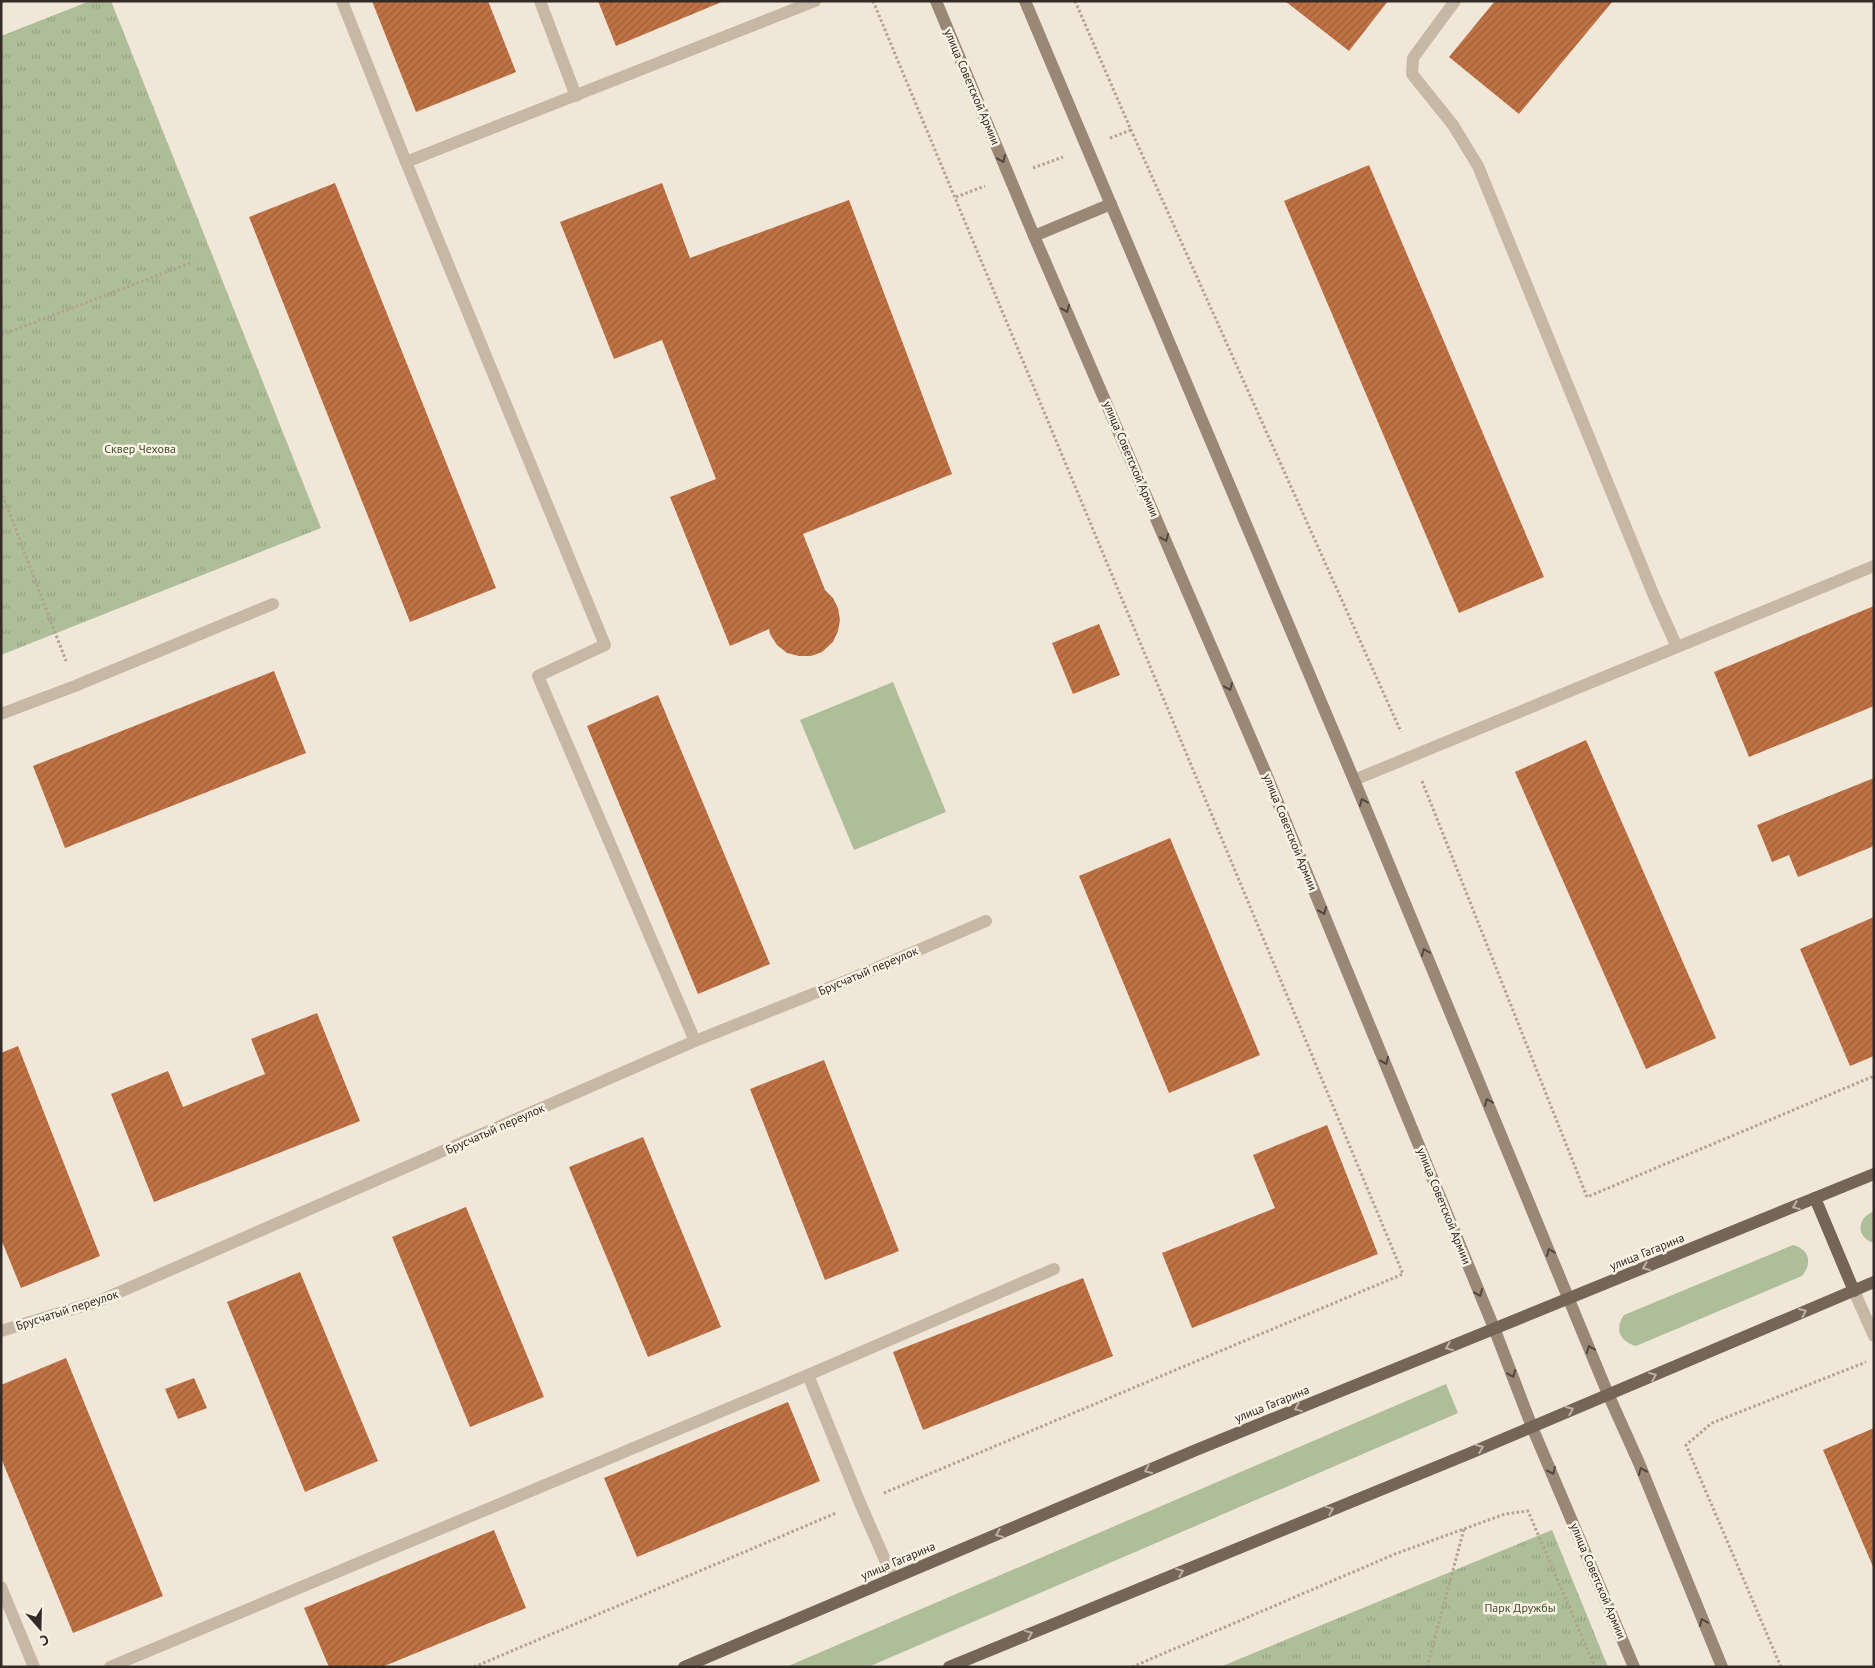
<svg xmlns="http://www.w3.org/2000/svg" width="1875" height="1668" font-family="'PT Sans',sans-serif">
<style>
.grass{fill:#adbe99}
.park{fill:url(#park-tufts)}
.building{fill:url(#building-hatch)}
.lines{fill:none;stroke-linecap:round;stroke-linejoin:round}
.path{stroke:#b2a38f;stroke-width:3;stroke-dasharray:2.5 2.5;stroke-linecap:butt}
.lane{stroke:#c7b8a5;stroke-width:12}
.street{stroke:#c7b8a5;stroke-width:12}
.secondary{stroke:#9a8877;stroke-width:12}
.primary{stroke:#746557;stroke-width:12}
.oneway{stroke:#52473e}
.oneway2{stroke:#bdb2a5}
.labels{text-anchor:middle;stroke-width:5;stroke-linejoin:round;paint-order:stroke}
.street-label{font-size:12px;fill:#332b26;stroke:#f8f1e4}
.park-label{font-size:12px;fill:#3e502b;stroke:#f8f1e4}
</style>
<defs>
<pattern id="park-tufts" width="24" height="20" patternUnits="userSpaceOnUse" patternTransform="scale(1.25)"><rect width="24" height="20" fill="#adbe99"/><path d="M3 7l-1-3M5 7V3M7 7l1-3M15 17l-1-3M17 17v-4M19 17l1-3" fill="none" stroke="#95a384"/></pattern>
<pattern id="building-hatch" width="6" height="6" patternUnits="userSpaceOnUse" patternTransform="scale(1.25)"><rect width="6" height="6" fill="#c07245"/><path d="M-1 1l2-2M0 6l6-6M5 7l2-2" fill="none" stroke="#9d5e39"/></pattern>
</defs>
<rect width="100%" height="100%" fill="#f0e7d8"/>
<g class="grass">
<polygon points="893,682 946,812 854,850 800,720"/>
<path d="M 1874,1211 L 1874,1243 C 1855,1237 1857,1218 1874,1211 Z"/>
<path d="M 1793,1245 C 1809,1249 1813,1263 1802,1276 L 1636,1346 C 1620,1342 1614,1329 1624,1315 Z"/>
<polygon points="1446,1384 1458,1413 868,1667 786,1667"/>
</g>
<g class="park">
<polygon points="90,1 111,1 321,528 1,655 1,36"/>
<polygon points="1552,1530 1608,1667 1220,1667"/>
</g>
<g class="building">
<polygon points="372,1 488,1 516,72 416,112"/>
<polygon points="598,1 724,1 616,46"/>
<polygon points="1285,1 1388,1 1349,51"/>
<polygon points="1495,1 1613,1 1519,114 1449,57"/>
<polygon points="1369,165 1544,577 1459,613 1284,201"/>
<polygon points="335,183 496,588 410,622 249,217"/>
<polygon points="662,183 690,258 849,200 952,474 803,534 825,590 833,598 838,608 840,620 838,631 833,642 822,652 811,656 799,656 787,653 777,645 770,634 769,629 730,646 670,497 716,479 662,340 614,359 560,222"/>
<polygon points="1874,606 1874,706 1749,757 1714,672"/>
<polygon points="1099,624 1120,675 1073,694 1052,643"/>
<polygon points="274,671 306,753 65,848 33,766"/>
<polygon points="658,695 770,964 698,994 587,726"/>
<polygon points="1586,740 1716,1038 1646,1069 1515,772"/>
<polygon points="1874,778 1874,846 1798,877 1789,855 1772,862 1757,825"/>
<polygon points="1170,838 1260,1055 1169,1093 1079,876"/>
<polygon points="1874,917 1874,1056 1850,1066 1800,949"/>
<polygon points="317,1013 360,1121 154,1202 111,1094 168,1071 183,1107 265,1074 251,1039"/>
<polygon points="18,1046 100,1256 21,1288 1,1239 1,1053"/>
<polygon points="824,1060 899,1251 825,1280 750,1089"/>
<polygon points="1327,1125 1378,1254 1192,1328 1162,1253 1275,1208 1253,1155"/>
<polygon points="643,1137 721,1327 648,1357 569,1167"/>
<polygon points="466,1207 544,1397 470,1427 392,1237"/>
<polygon points="300,1272 378,1461 305,1492 227,1302"/>
<polygon points="1083,1278 1113,1356 923,1430 893,1352"/>
<polygon points="66,1358 163,1596 73,1633 1,1458 1,1385"/>
<polygon points="194,1378 207,1408 178,1419 165,1389"/>
<polygon points="788,1402 820,1481 637,1557 604,1478"/>
<polygon points="1874,1428 1874,1569 1823,1450"/>
<polygon points="494,1530 526,1608 382,1667 329,1667 304,1608"/>
</g>
<g class="lines">
<g class="path">
<polyline points="873,1 1403,1274 884,1493"/>
<polyline points="1075,1 1131,130 1401,732"/>
<polyline points="1110,138 1131,130"/>
<polyline points="1033,168 1063,157"/>
<polyline points="956,197 985,186"/>
<polyline points="1,335 193,262"/>
<polyline points="1,491 66,661"/>
<polyline points="1422,781 1587,1197 1874,1076"/>
<polyline points="474,1667 836,1513"/>
<polyline points="1132,1667 1395,1554 1505,1514 1528,1511 1595,1667"/>
<polyline points="1427,1667 1464,1529"/>
<polyline points="1781,1667 1686,1445 1712,1423 1866,1362"/>
</g>
<g class="lane">
<polyline points="342,1 406,162 815,1"/>
<polyline points="540,1 576,96"/>
<polyline points="1455,1 1413,58 1412,74 1453,125 1478,166 1654,596 1677,647"/>
<polyline points="406,162 605,645 538,676 695,1041"/>
<polyline points="1,714 75,686 273,604"/>
<polyline points="1354,780 1874,566"/>
<polyline points="1854,1291 1874,1336"/>
<polyline points="808,1375 860,1503 893,1578"/>
<polyline points="1,1587 34,1667"/>
<polyline points="110,1667 808,1375 1054,1269"/>
</g>
<polyline class="street" points="1,1331 99,1301 695,1041 853,978 986,921"/>
<g class="secondary">
<polyline points="936,1 1034,236 1264,769 1494,1328 1532,1427 1634,1667"/>
<polyline points="1025,1 1354,780 1608,1394 1639,1463 1722,1667"/>
<polyline points="1034,236 1111,204"/>
</g>
<g class="primary">
<polyline points="1815,1198 1854,1291"/>
<polyline points="684,1667 1196,1450 1874,1174"/>
<polyline points="949,1667 1468,1454 1874,1282"/>
</g>
</g>
<defs><path id="oneway-chevron" d="M-2-3.5L2.5 0L-2 3.5" fill="none" stroke-width="1.6" stroke-linecap="round" stroke-linejoin="round" transform="scale(1.25)"/></defs>
<g class="oneway">
<use href="#oneway-chevron" transform="translate(1002 159) rotate(67)"/>
<use href="#oneway-chevron" transform="translate(1066 309) rotate(67)"/>
<use href="#oneway-chevron" transform="translate(1165 538) rotate(67)"/>
<use href="#oneway-chevron" transform="translate(1229 687) rotate(67)"/>
<use href="#oneway-chevron" transform="translate(1363 802) rotate(-113)"/>
<use href="#oneway-chevron" transform="translate(1323 911) rotate(68)"/>
<use href="#oneway-chevron" transform="translate(1425 952) rotate(-113)"/>
<use href="#oneway-chevron" transform="translate(1385 1061) rotate(68)"/>
<use href="#oneway-chevron" transform="translate(1488 1102) rotate(-113)"/>
<use href="#oneway-chevron" transform="translate(1550 1252) rotate(-112)"/>
<use href="#oneway-chevron" transform="translate(1479 1293) rotate(68)"/>
<use href="#oneway-chevron" transform="translate(1590 1349) rotate(-112)"/>
<use href="#oneway-chevron" transform="translate(1512 1374) rotate(69)"/>
<use href="#oneway-chevron" transform="translate(1552 1471) rotate(66)"/>
<use href="#oneway-chevron" transform="translate(1642 1471) rotate(-112)"/>
<use href="#oneway-chevron" transform="translate(1703 1622) rotate(-112)"/>
</g>
<g class="oneway2">
<use href="#oneway-chevron" transform="translate(1796 1206) rotate(158)"/>
<use href="#oneway-chevron" transform="translate(1646 1267) rotate(158)"/>
<use href="#oneway-chevron" transform="translate(1803 1312) rotate(-23)"/>
<use href="#oneway-chevron" transform="translate(1449 1347) rotate(158)"/>
<use href="#oneway-chevron" transform="translate(1653 1376) rotate(-22)"/>
<use href="#oneway-chevron" transform="translate(1298 1408) rotate(158)"/>
<use href="#oneway-chevron" transform="translate(1570 1410) rotate(-23)"/>
<use href="#oneway-chevron" transform="translate(1480 1448) rotate(-23)"/>
<use href="#oneway-chevron" transform="translate(1148 1470) rotate(157)"/>
<use href="#oneway-chevron" transform="translate(1330 1510) rotate(-22)"/>
<use href="#oneway-chevron" transform="translate(999 1534) rotate(157)"/>
<use href="#oneway-chevron" transform="translate(1180 1572) rotate(-22)"/>
<use href="#oneway-chevron" transform="translate(1029 1634) rotate(-22)"/>
</g>
<g class="labels">
<g class="street-label">
<text transform="translate(972 87) rotate(67)" y="4">улица Советской Армии</text>
<text transform="translate(1131 459) rotate(67)" y="4">улица Советской Армии</text>
<text transform="translate(1290 832) rotate(68)" y="4">улица Советской Армии</text>
<text transform="translate(868 971) rotate(-23)" y="4">Брусчатый переулок</text>
<text transform="translate(495 1129) rotate(-24)" y="4">Брусчатый переулок</text>
<text transform="translate(1444 1206) rotate(68)" y="4">улица Советской Армии</text>
<text transform="translate(1647 1252) rotate(-22)" y="4">улица Гагарина</text>
<text transform="translate(67 1310) rotate(-18)" y="4">Брусчатый переулок</text>
<text transform="translate(1272 1404) rotate(-22)" y="4">улица Гагарина</text>
<text transform="translate(898 1561) rotate(-23)" y="4">улица Гагарина</text>
<text transform="translate(1598 1581) rotate(67)" y="4">улица Советской Армии</text>
</g>
<g class="park-label">
<text x="140" y="453">Сквер Чехова</text>
<text x="1520" y="1612">Парк Дружбы</text>
</g>
</g>
<rect width="1875" height="1668" fill="none" stroke="#332b26" stroke-width="5"/>
<g transform="translate(40 1628) rotate(160)" stroke="#f8f1e4" stroke-width="4" paint-order="stroke">
<path d="M0-4L9 19L0 12L-9 19Z" fill="#332b26"/>
<text y="-8" font-size="14" font-weight="bold" text-anchor="middle" fill="#332b26">С</text>
</g>
</svg>
